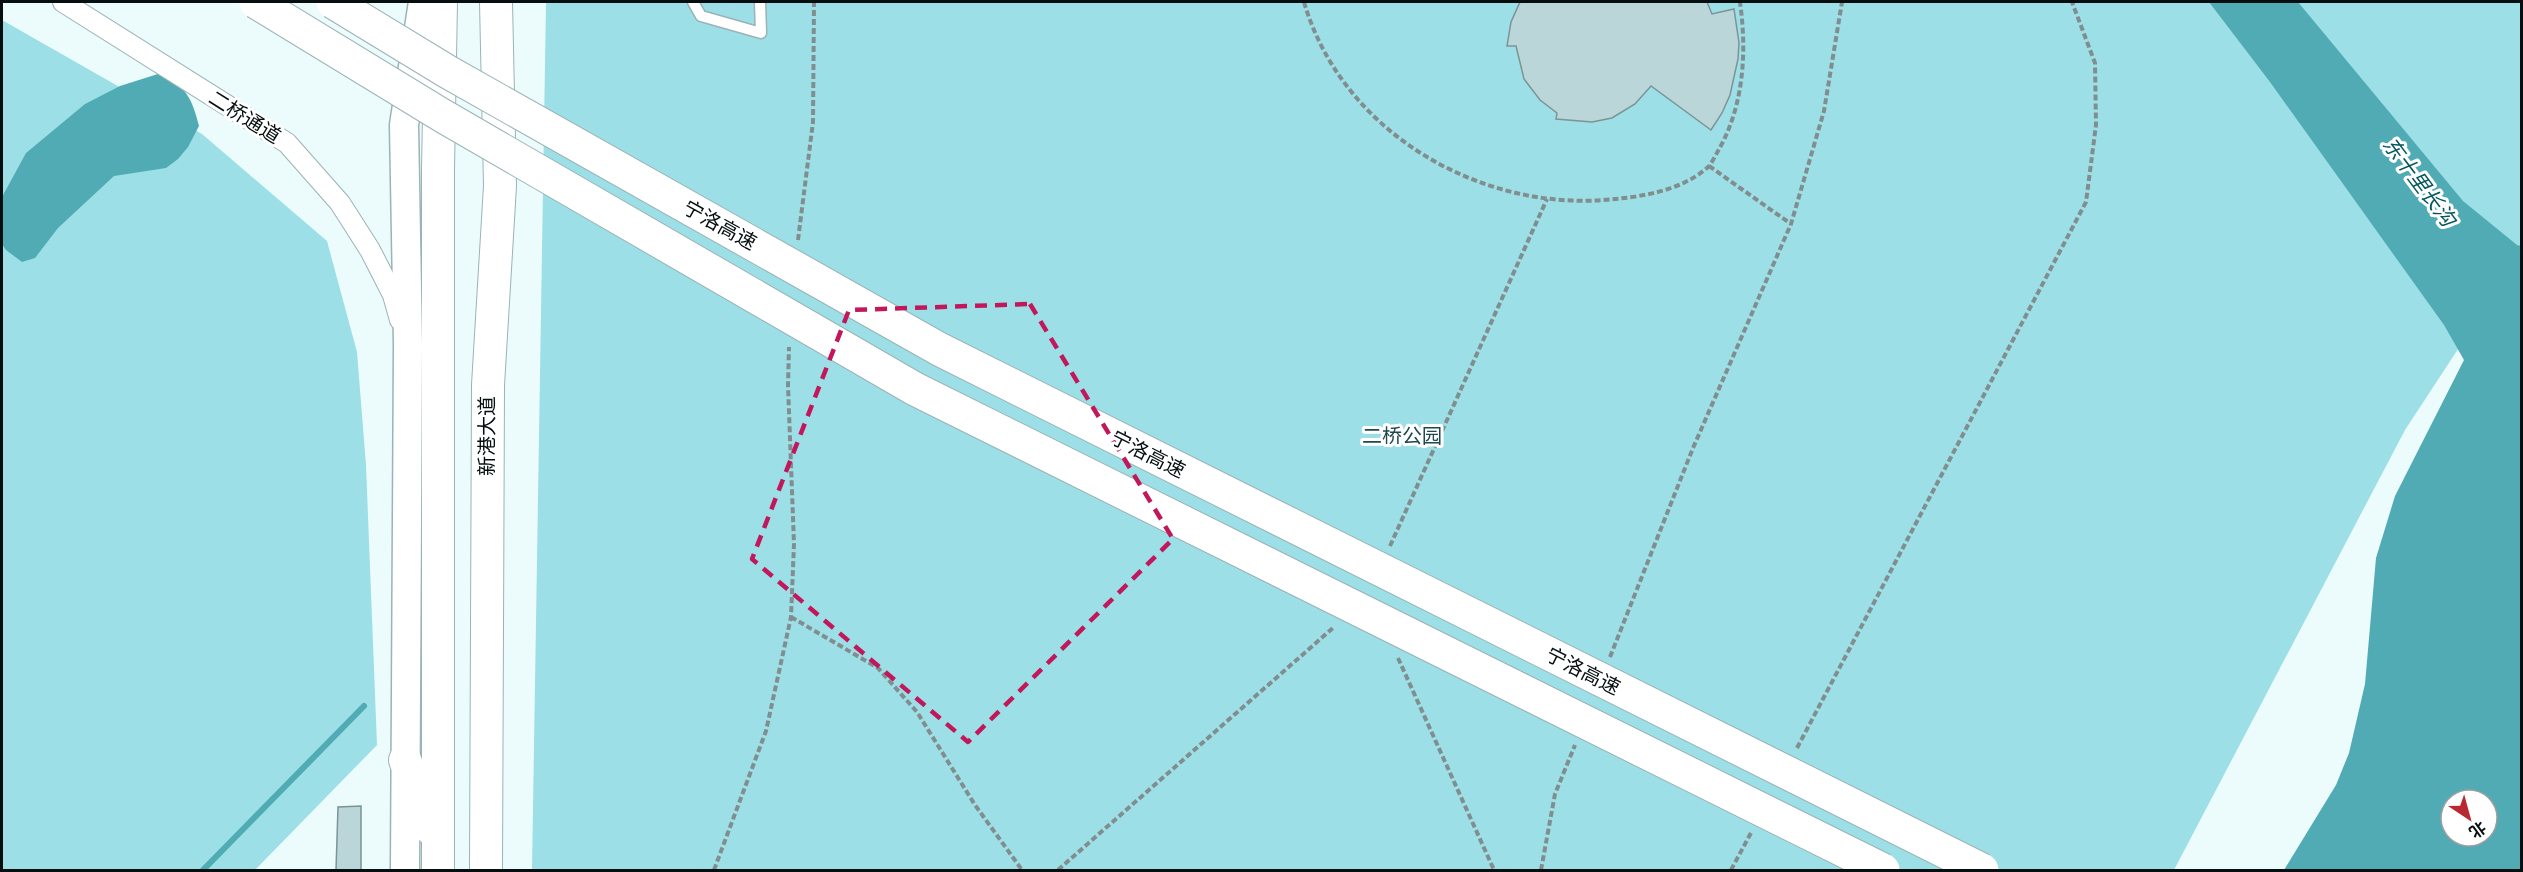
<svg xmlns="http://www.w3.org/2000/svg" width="2523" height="872" font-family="'Fira Sans Condensed','Noto Sans SC',sans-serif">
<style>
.green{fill:#9ddfe6}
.water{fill:#51abb4;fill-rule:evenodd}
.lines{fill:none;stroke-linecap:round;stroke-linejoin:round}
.stream{stroke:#51abb4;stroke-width:6}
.building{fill:#bbd6d8;stroke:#7b9496;stroke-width:1.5}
.lane-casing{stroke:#9ab3b6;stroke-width:13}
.street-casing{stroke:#9ab3b6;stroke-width:22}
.secondary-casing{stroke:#9ab3b6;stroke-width:31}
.primary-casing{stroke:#9ab3b6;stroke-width:34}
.path{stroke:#818e8f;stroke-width:4;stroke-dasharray:6 3;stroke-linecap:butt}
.lane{stroke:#fff;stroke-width:10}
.street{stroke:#fff;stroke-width:20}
.secondary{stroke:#fff;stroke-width:28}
.primary{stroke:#fff;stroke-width:32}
.highway-bridge-casing{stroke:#9ab3b6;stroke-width:35;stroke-linecap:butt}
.highway-bridge{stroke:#fff;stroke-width:33}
.marked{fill:none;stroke:#c2185b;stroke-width:4.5;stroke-dasharray:12 8;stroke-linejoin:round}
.labels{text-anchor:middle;stroke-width:6;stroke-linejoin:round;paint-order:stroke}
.street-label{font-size:20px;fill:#060e0f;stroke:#fff}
.park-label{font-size:20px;fill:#20494d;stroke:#fff}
.water-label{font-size:21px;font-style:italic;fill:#04575e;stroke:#fff}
</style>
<rect width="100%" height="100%" fill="#ecfcfd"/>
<!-- green -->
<path class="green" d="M546,2h1975v251l-116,177 -231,440h-1642z
M2,20l200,114 125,107 30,111 9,113 11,280 -122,125h-253z"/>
<!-- water -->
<path class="water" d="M2209,2h89l165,199 54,44 4,1v624h-237l52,-85 13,-32 16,-69 11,-126 19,-62 69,-136 -20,-35 -174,-243zM2451,800h36v36h-36z
M161,73c25,14 31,25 38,53l-11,21 -10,12 -12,9 -52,8 -56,52 -23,30 -13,4 -16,-12 -4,-6v-47l24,-44 59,-49 35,-18z"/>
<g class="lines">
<!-- stream -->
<path class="stream" d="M203,870l161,-164"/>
</g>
<!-- building -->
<path class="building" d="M1520,2h187l5,12 22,-5 5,34 -1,16 -8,36 -8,18 -11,17 -60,-44 -16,18 -23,14 -20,4 -36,-3 1,-6 -17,-13 -16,-21 -8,-33h-9l4,-24z
M361,806v64h-25l2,-63z"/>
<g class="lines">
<!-- lane casing -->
<g class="lane-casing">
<path id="lane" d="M693,2l8,14 60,17 -1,-31"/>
</g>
<!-- street casing -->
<g class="street-casing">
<path id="street" d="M63,2l224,141 53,60 30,47 23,45 7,25"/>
</g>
<!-- secondary casing -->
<g class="secondary-casing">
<path id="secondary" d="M405,870l3,-525 -4,-220 19,-123"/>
</g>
<!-- primary casing -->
<g class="primary-casing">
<path id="primary" d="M405,760l26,69
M438,870v-700l3,-168
M486,870l2,-485 12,-199 -4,-184"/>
</g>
<!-- path -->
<path class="path" d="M1304,2c38,131 179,212 311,197 32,-3 69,-10 93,-32 4,-4 7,-11 10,-16 26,-45 29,-99 22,-149
M1709,166l82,58
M798,240l15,-118 1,-120
M1390,546l157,-347
M791,617l87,51 39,44 58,93 47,65
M1610,657l83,-209 98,-224 33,-113 18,-109
M1398,658l96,212
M1797,748l289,-546 10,-77 -1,-62 -23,-61
M714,870l52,-139 25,-114 3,-73 -6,-159 1,-38
M1058,870l276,-243
M1541,870l14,-76 20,-49
M1731,870l21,-39"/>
<!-- lane -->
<use href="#lane" class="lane"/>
<!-- street -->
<use href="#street" class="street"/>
<!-- secondary -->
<use href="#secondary" class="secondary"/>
<!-- primary -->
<use href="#primary" class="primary"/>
<!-- highway-bridge casing -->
<g class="highway-bridge-casing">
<path id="highway-bridge" d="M256,2l187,114 472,273 968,481
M333,2l115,70 491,277 1043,521"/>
</g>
<!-- highway-bridge -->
<use href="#highway-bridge" class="highway-bridge"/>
</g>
<!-- marked area -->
<path class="marked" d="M1030,304l143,235 -205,203 -216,-183 97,-249z"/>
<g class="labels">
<!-- street labels -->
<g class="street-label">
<text transform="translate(245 117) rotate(32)" y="7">二桥通道</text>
<text transform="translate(720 225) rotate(29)" y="7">宁洛高速</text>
<text transform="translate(487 436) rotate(-90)" y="7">新港大道</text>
<text transform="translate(1148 454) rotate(27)" y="7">宁洛高速</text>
<text transform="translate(1583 671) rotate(27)" y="7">宁洛高速</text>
</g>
<!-- park labels -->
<g class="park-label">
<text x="1402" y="443">二桥公园</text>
</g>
<!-- water labels -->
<g class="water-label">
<text transform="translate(2419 182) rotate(53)" y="7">东十里长沟</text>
</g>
</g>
<!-- border -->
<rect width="2523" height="872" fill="none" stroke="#060e0f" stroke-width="6"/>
<!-- north arrow -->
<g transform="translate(2469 818) rotate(144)"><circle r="28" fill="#ffffff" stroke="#9b9f9f" stroke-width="1.5"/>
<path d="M0-4.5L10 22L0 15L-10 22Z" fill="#b92930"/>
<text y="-9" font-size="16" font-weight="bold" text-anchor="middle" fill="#060e0f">北</text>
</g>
</svg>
